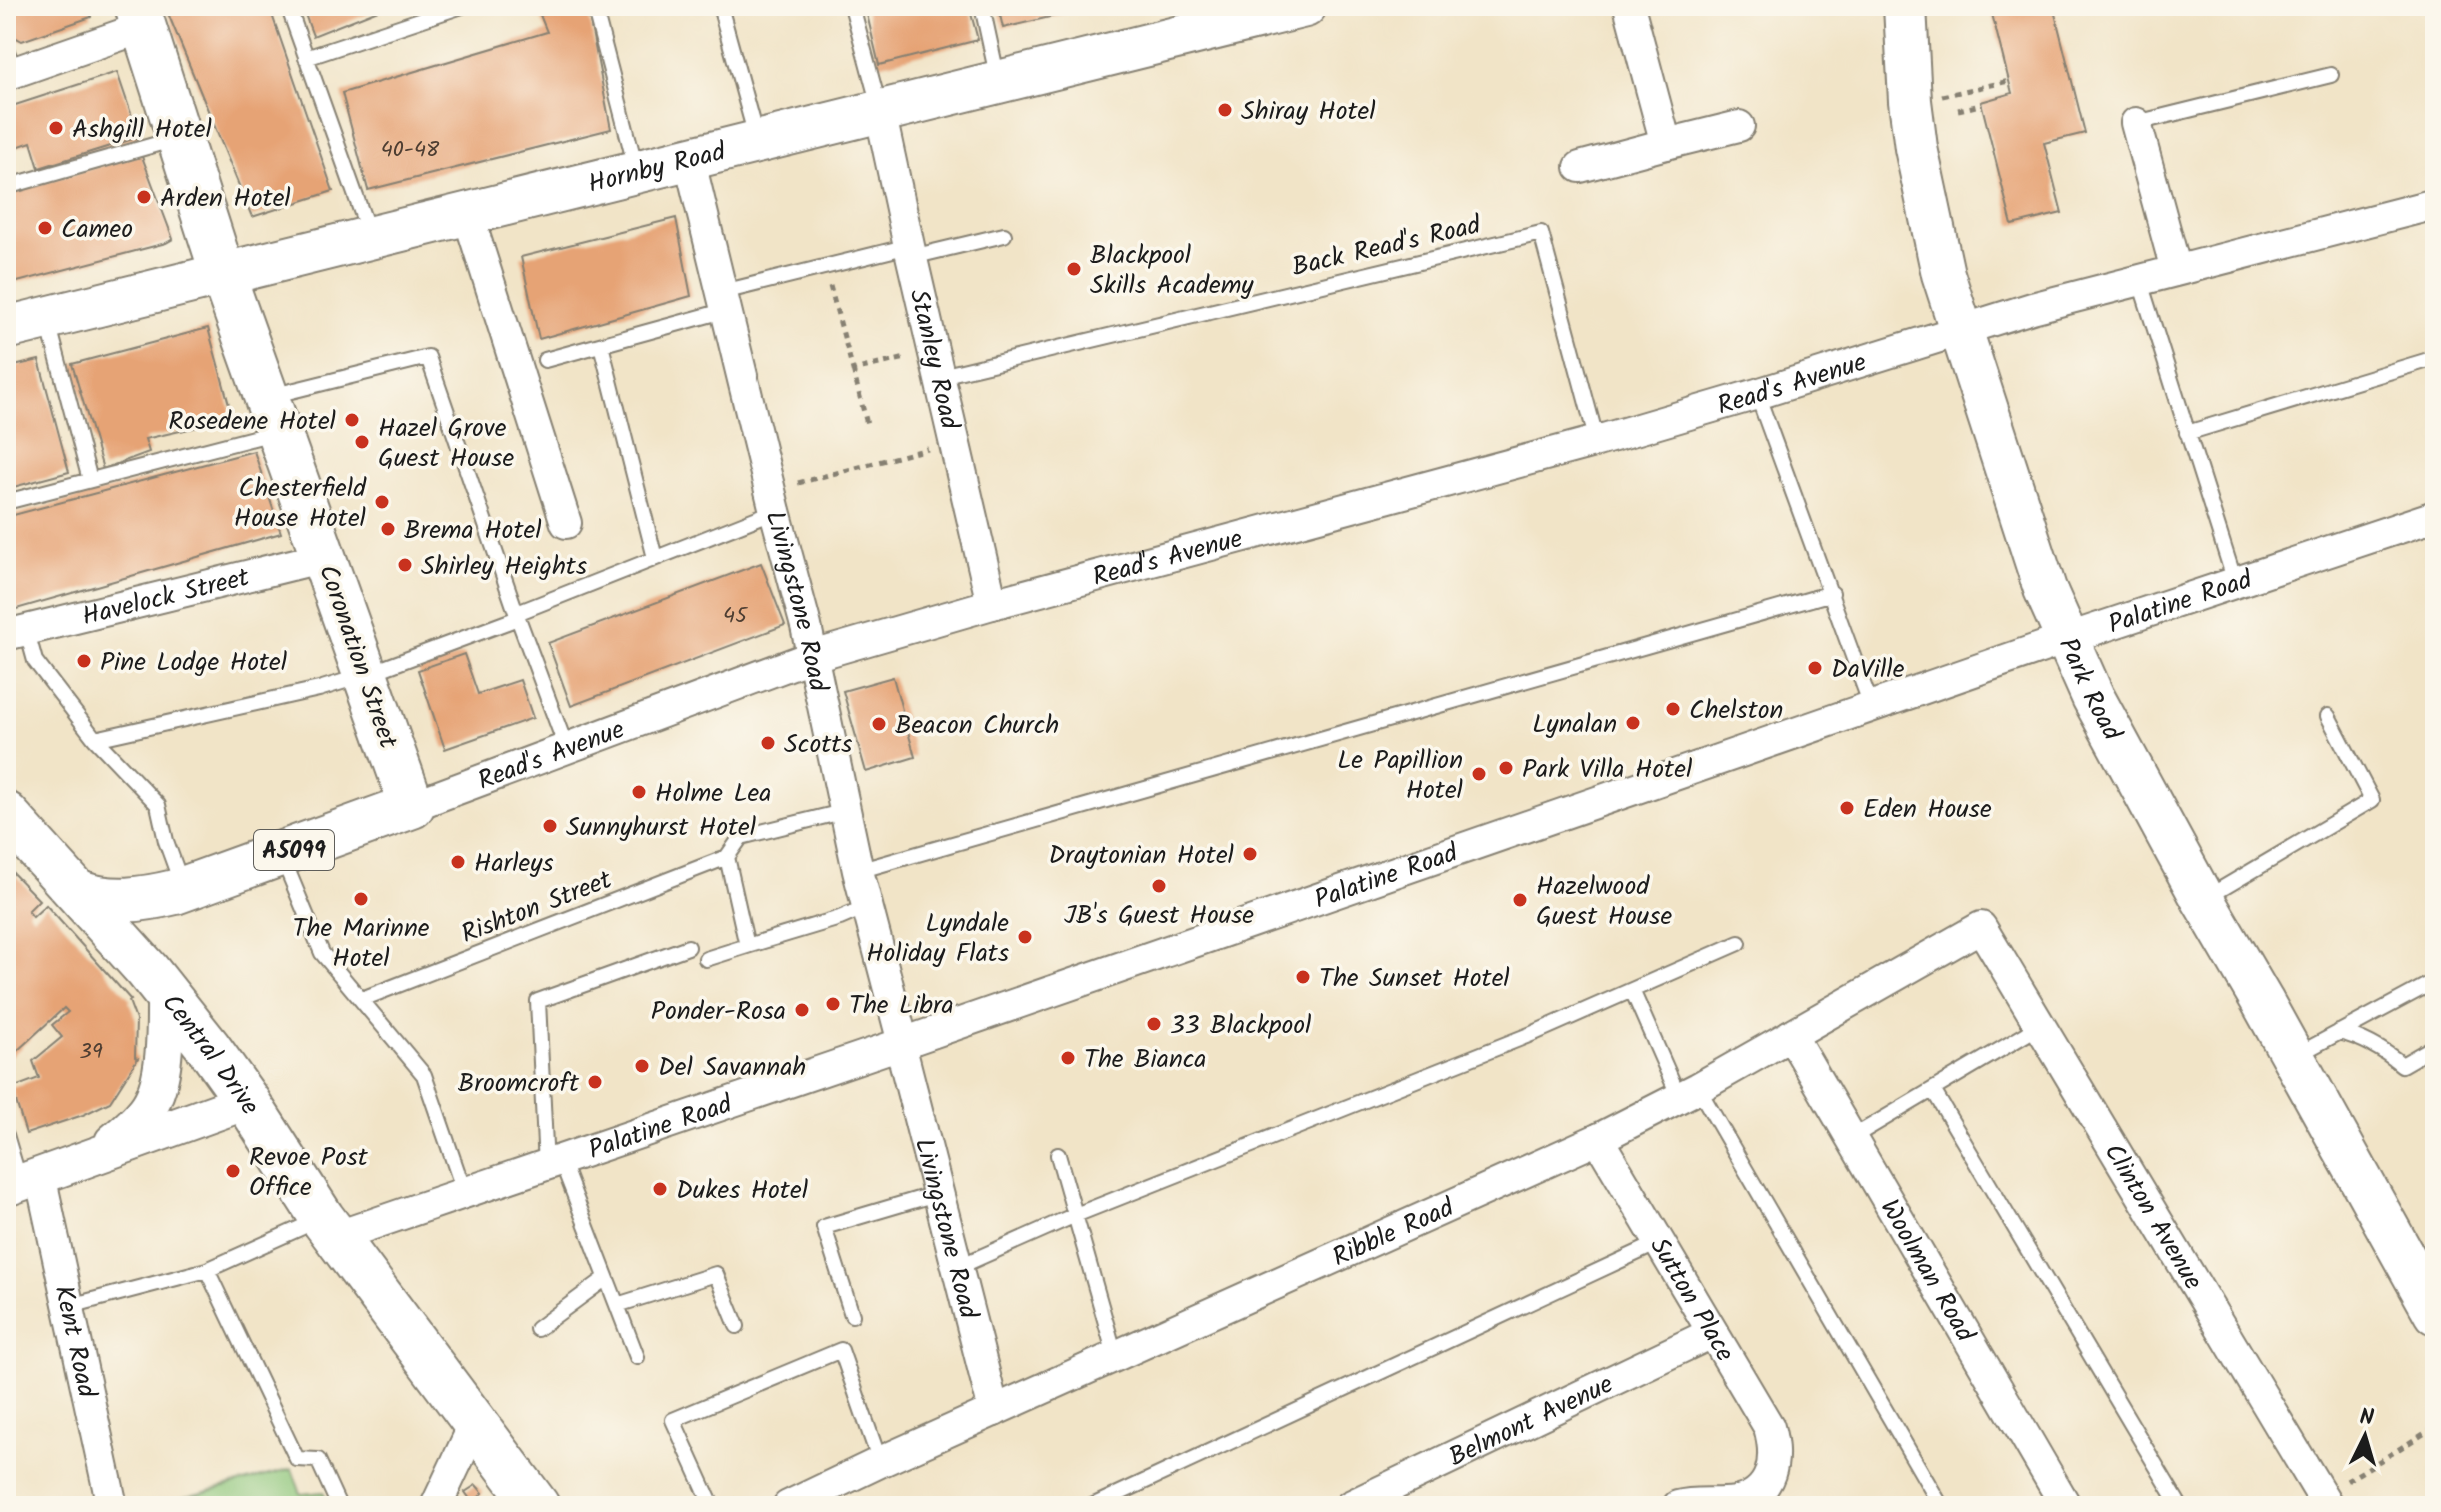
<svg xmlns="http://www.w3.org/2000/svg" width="2441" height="1512" font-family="Kalam,sans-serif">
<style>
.green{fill:#8ec67a;stroke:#55714b;stroke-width:2}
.building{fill:#e6a374}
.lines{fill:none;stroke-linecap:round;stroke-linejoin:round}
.service-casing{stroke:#868072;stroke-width:18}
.minor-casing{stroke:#868072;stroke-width:34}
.tertiary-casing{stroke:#868072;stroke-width:40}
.secondary-casing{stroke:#868072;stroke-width:46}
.primary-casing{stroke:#868072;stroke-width:48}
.path{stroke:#868072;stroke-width:5;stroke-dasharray:6 6;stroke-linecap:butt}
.service{stroke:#fff;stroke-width:14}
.minor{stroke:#fff;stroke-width:30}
.tertiary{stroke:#fff;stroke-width:36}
.secondary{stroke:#fff;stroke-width:42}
.primary{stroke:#fff;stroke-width:44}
.poi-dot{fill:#c8321e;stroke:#fbf7ec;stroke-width:3}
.labels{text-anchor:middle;stroke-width:7;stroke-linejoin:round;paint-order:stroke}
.number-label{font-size:22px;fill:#4e3e32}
.shield{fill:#fbf7ec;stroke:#5f5e5a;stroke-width:2}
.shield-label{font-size:24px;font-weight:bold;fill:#1c1c1c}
.poi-label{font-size:26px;fill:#1c1c1c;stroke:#fbf7ec;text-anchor:start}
.street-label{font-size:26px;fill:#1c1c1c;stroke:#fbf7ec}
</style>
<rect width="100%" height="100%" fill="#fbf7ec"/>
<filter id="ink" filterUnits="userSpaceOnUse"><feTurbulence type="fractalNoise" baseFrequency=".0125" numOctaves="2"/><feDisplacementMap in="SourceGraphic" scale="16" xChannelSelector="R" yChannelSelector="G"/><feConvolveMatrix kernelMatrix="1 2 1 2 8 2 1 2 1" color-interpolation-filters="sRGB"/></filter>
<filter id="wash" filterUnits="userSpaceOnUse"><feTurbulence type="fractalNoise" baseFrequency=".006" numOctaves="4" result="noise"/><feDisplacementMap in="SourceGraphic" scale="32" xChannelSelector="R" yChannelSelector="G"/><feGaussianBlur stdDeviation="1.8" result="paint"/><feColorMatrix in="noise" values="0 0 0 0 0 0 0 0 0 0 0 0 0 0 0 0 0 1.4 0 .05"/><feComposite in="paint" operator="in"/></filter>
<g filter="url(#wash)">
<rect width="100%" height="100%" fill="#f1e4c7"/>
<!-- green -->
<path class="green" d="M292,1469l9,25 22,-2 7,14h-178z"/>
<g id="blocks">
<!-- building -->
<path class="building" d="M6,6h85v11l-69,24 -7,-4z
M165,6h104l64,185 -81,26z
M302,6h86l-75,30z
M574,6h13l24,123 -243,61 -26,-97 205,-61 -7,-17z
M865,6h104l9,34 -99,25z
M998,6h95v1l-90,21z
M1990,6h63l32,127 -41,10 18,70 -50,12 -31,-123 31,-9z
M117,72l22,65 -100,31 -8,-26 -23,8 10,31 -12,3v-76z
M141,154l32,85 -7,4 -160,42v-92z
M676,218l15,78 -152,43 -18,-82z
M208,328l25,91 -88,20 4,13 -46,17 -31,-105z
M39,360l30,112 -63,17v-121z
M254,451l27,82 -275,79v-95z
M761,563l24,62 -214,81 -23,-63z
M464,654l14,40 42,-14 13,38 -88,31 -27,-79z
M893,677l22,80 -49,15 -23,-81z
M6,866l33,34 -11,11 5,6 13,-12 85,95 -2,1 7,19 -1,37 3,1 -28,44 -27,13 -57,19 -14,-46 27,-10 -6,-17 29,-24 -10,-12 16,-13 -4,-4 -58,53z
M476,1485l7,8 -10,10 -8,-11z"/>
</g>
</g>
<g filter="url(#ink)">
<use href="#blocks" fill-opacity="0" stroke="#868072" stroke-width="2"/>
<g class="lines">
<!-- service casing -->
<g class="service-casing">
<path id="service" d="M288,6l82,230
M594,6l42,162
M720,6l36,131
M852,6l28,104
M982,6l16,74
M6,49l9,23
M306,58l156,-52
M2136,123l195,-48
M6,187l169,-48
M912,257l92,-22
M2139,279l97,306
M723,292l186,-46
M48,322l42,158
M601,345l54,213
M545,360l182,-50
M941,376l600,-143 56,208
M1757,394l115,314
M271,396l157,-39 90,261 48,129
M2187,433l248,-75
M6,502l267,-69
M517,613l258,-102
M27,632l8,29 60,78 63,66 8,36 16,44
M95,739l224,-50 46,-14 153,-57
M846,811l-105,26 -14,20 20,89 93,-28 28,-12
M283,859l39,94 102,122 41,119
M858,871l974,-278
M2206,898l166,-98 -44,-84
M706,959l41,-13
M1632,990l47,107
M362,999l365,-142
M2339,1032c25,6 44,17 63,33l33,-19
M2297,1055l138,-74
M1698,1088l243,418
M1933,1090l247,416
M6,1135l14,47
M1851,1138l189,-112
M1058,1155l57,200
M561,1160l76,197
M546,1166l-8,-165 150,-54
M958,1267l115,-51 461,-183 205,-90
M207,1270l90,189 21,1 21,46
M617,1305l99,-31 21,52
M70,1306l137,-36 111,-50
M852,1315l-28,-88 115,-34
M537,1329l69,-51
M712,1506l-39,-86 168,-70 39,112
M1092,1506l566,-263"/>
</g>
<!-- minor casing -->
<g class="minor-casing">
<g id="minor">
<path d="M1629,6l37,138 73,-18"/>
<path d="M6,75l138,-48"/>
<path id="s1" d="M880,111l29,135 83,358"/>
<path d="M2136,123l40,147"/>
<path id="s2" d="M689,158l86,353 31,115 52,245 45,172"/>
<path d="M1580,167l86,-23"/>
<path d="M467,212l99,311"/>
<path id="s3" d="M6,635l318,-78"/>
<path id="s4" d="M412,806l401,-150 179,-52 605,-163 160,-47 275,-86 403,-104"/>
<path id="s5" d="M1791,1035l275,471"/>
<path id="s6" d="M900,1044l94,367"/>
<path id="s7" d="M1598,1139l171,288c9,32 5,67 -34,75 -19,3 -39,-1 -57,4"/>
<path id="s8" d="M40,1175l72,331"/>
<path id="s9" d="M338,1236l562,-192 1166,-405 369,-123"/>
<path d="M436,1506l40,-85"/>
<path id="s10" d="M788,1506l92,-44 718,-323 100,-51 283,-161 347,579"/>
<path id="s11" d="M1350,1506l362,-173"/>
</g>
</g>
<!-- tertiary casing -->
<g class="tertiary-casing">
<path id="tertiary" d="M113,1142c13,-11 27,-22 36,-36 18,-27 16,-82 16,-114
M6,1188l241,-87"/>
</g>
<!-- secondary casing -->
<g class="secondary-casing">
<g id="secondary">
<path id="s12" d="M1905,6l5,95 6,47 27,126 102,315 48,108 110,203 59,101 173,312"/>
<path id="s13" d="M6,328l1299,-322"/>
</g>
</g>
<!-- primary casing -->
<g class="primary-casing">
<g id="primary">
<path id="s14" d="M6,814l141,156 62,78 38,53 75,117 215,288"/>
<path d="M79,893c33,11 63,7 96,-1l237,-86 -189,-531 -86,-269"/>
</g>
</g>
<!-- path -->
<path class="path" d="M1942,96l67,-15
M1958,110l23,-5
M830,286l23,84 53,-12
M853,370l14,54
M798,483l130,-34
M2347,1481l88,-54"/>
<!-- service -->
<use href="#service" class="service"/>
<!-- minor -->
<use href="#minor" class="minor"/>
<!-- tertiary -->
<use href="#tertiary" class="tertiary"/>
<!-- secondary -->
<use href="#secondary" class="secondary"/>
<!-- primary -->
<use href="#primary" class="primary"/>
</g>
</g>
<!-- markers -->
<g class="poi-dot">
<circle cx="1225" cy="110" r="8"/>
<circle cx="56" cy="128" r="8"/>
<circle cx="144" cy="197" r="8"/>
<circle cx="45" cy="228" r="8"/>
<circle cx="1074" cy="269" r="8"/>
<circle cx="352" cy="420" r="8"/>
<circle cx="362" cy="442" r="8"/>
<circle cx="382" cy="502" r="8"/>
<circle cx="388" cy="529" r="8"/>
<circle cx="405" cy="565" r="8"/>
<circle cx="84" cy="661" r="8"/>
<circle cx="1815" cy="668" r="8"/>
<circle cx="1673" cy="709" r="8"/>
<circle cx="1633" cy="723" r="8"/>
<circle cx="879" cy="724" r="8"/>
<circle cx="768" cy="743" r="8"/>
<circle cx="1506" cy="768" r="8"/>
<circle cx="1479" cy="774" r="8"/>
<circle cx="639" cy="792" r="8"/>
<circle cx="1847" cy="808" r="8"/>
<circle cx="550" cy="826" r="8"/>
<circle cx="1250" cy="854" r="8"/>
<circle cx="458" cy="862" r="8"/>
<circle cx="1159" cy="886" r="8"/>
<circle cx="361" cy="899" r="8"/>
<circle cx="1520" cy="900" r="8"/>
<circle cx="1025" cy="937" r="8"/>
<circle cx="1303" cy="977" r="8"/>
<circle cx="833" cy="1004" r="8"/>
<circle cx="802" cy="1010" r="8"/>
<circle cx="1154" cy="1024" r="8"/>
<circle cx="1068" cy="1058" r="8"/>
<circle cx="642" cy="1066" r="8"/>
<circle cx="595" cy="1082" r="8"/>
<circle cx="233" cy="1171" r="8"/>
<circle cx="660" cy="1189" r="8"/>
</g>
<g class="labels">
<!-- number labels -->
<g class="number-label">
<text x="410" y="156">40-48</text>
<text x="735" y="622">45</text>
<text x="91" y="1058">39</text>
</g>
<!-- shield labels -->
<rect class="shield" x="254" y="830" width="80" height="40" rx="6"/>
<g class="shield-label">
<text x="294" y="858">A5099</text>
</g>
<!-- poi labels -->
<g class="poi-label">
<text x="1241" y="119">Shiray Hotel</text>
<text x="72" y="137">Ashgill Hotel</text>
<text x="160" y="206">Arden Hotel</text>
<text x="61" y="237">Cameo</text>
<text x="1090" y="263">Blackpool<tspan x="1090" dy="30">Skills Academy</tspan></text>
<text x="336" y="429" text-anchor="end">Rosedene Hotel</text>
<text x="378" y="436">Hazel Grove<tspan x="378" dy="30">Guest House</tspan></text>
<text x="366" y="496" text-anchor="end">Chesterfield<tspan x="366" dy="30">House Hotel</tspan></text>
<text x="404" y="538">Brema Hotel</text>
<text x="421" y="574">Shirley Heights</text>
<text x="100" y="670">Pine Lodge Hotel</text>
<text x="1831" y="677">DaVille</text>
<text x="1689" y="718">Chelston</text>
<text x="1617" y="732" text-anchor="end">Lynalan</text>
<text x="895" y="733">Beacon Church</text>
<text x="784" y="752">Scotts</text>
<text x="1463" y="768" text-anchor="end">Le Papillion<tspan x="1463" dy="30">Hotel</tspan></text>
<text x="1522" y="777">Park Villa Hotel</text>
<text x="655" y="801">Holme Lea</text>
<text x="1863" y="817">Eden House</text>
<text x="566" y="835">Sunnyhurst Hotel</text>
<text x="1234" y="863" text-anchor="end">Draytonian Hotel</text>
<text x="474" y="871">Harleys</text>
<text x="1536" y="894">Hazelwood<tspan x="1536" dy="30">Guest House</tspan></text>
<text x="1159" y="923" text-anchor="middle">JB's Guest House</text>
<text x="1009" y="931" text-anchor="end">Lyndale<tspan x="1009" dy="30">Holiday Flats</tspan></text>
<text x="361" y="936" text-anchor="middle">The Marinne<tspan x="361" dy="30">Hotel</tspan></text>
<text x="1319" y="986">The Sunset Hotel</text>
<text x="849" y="1013">The Libra</text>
<text x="786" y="1019" text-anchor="end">Ponder-Rosa</text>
<text x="1170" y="1033">33 Blackpool</text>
<text x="1084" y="1067">The Bianca</text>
<text x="658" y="1075">Del Savannah</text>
<text x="579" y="1091" text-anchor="end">Broomcroft</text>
<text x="249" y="1165">Revoe Post<tspan x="249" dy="30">Office</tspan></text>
<text x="676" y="1198">Dukes Hotel</text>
</g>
<!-- street labels -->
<g class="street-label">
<text dy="9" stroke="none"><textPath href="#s13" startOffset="670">Hornby Road</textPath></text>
<text transform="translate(1386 245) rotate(-13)" y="9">Back Read's Road</text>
<text dy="9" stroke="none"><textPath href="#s1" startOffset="254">Stanley Road</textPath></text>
<text dy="9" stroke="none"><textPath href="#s4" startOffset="1444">Read's Avenue</textPath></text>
<text dy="9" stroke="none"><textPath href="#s4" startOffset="796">Read's Avenue</textPath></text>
<text dy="9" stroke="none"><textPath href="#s3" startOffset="164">Havelock Street</textPath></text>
<text dy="9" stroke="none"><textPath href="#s2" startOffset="456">Livingstone Road</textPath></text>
<text dy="9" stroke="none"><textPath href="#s9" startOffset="1948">Palatine Road</textPath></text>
<text transform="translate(359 656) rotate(71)" y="9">Coronation Street</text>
<text dy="9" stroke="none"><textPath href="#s12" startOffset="712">Park Road</textPath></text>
<text dy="9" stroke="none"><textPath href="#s4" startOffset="148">Read's Avenue</textPath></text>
<text dy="9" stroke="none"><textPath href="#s9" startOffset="1108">Palatine Road</textPath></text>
<text transform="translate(536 906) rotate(-21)" y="9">Rishton Street</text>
<text dy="9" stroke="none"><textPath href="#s14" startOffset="316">Central Drive</textPath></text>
<text dy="9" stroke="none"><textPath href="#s9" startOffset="340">Palatine Road</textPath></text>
<text dy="9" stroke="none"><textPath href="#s10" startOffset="1664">Clinton Avenue</textPath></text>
<text dy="9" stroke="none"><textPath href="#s6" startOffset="190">Livingstone Road</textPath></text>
<text dy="9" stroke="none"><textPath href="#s10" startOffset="664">Ribble Road</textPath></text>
<text dy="9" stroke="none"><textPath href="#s5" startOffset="272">Woolman Road</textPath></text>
<text dy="9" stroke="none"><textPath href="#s7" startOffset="186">Sutton Place</textPath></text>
<text dy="9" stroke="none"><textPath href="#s8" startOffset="170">Kent Road</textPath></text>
<text dy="9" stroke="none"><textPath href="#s11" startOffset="200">Belmont Avenue</textPath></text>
</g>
</g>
<!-- margin -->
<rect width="2441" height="1512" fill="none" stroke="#fbf7ec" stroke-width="32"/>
<!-- north arrow -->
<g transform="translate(2365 1436) rotate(5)" stroke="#fbf7ec" stroke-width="6" paint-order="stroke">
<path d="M0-6L14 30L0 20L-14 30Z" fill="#1c1c1c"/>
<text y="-12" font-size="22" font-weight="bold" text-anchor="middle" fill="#1c1c1c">N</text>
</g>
</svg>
